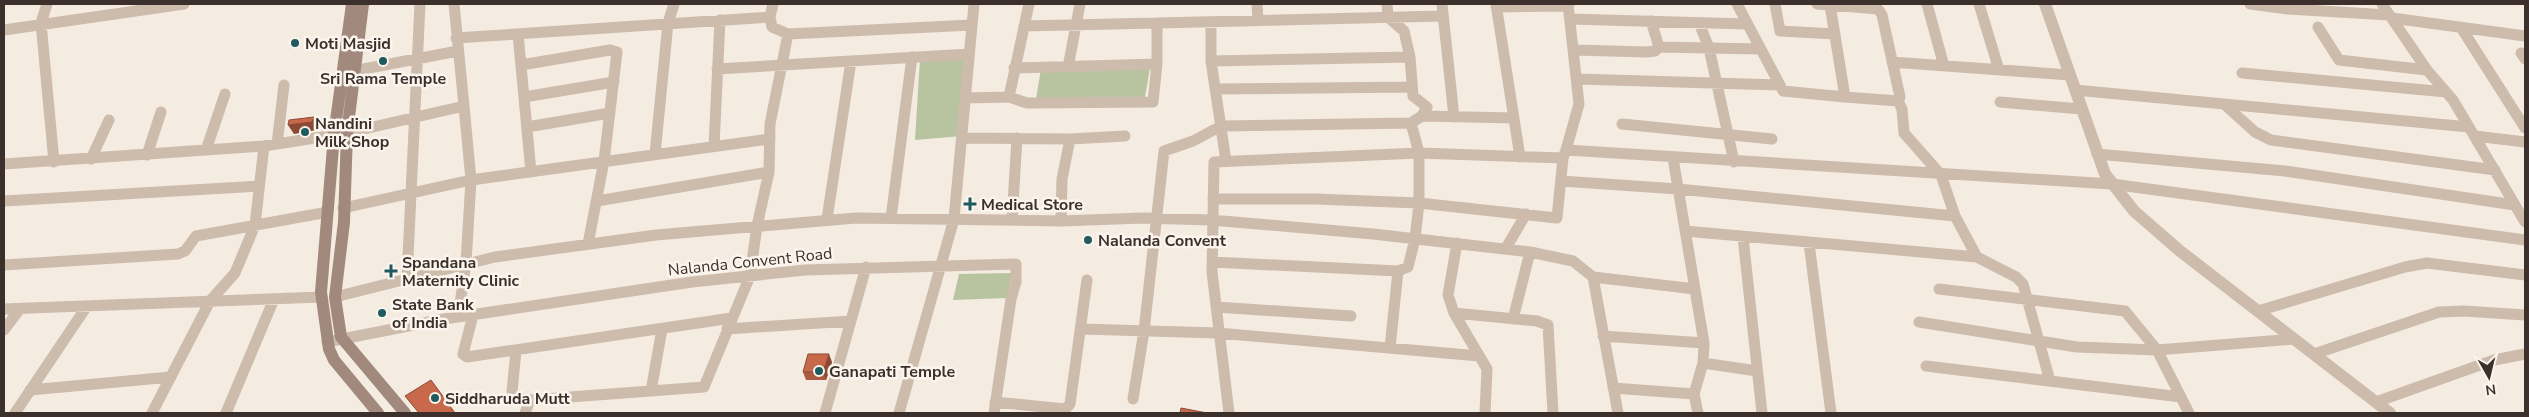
<svg xmlns="http://www.w3.org/2000/svg" width="2529" height="417" font-family="'Nunito Sans',sans-serif">
<style>
.green{fill:#b8c4a0}
.lines{fill:none;stroke-linecap:round;stroke-linejoin:round}
.minor{stroke:#cdbbac;stroke-width:11}
.tertiary{stroke:#cdbbac;stroke-width:12}
.secondary{stroke:#a18a7d;stroke-width:12}
.wall{fill:#ac5a40}
.shaded-wall{fill:#8c4a34}
.building{fill:#c8694b;stroke:#8c4a34}
.poi-dot{fill:#1f5a5e;stroke:#fbf5ee;stroke-width:2}
.labels{text-anchor:middle;stroke-width:5;stroke-linejoin:round;paint-order:stroke}
.poi-label{font-size:16px;font-weight:bold;fill:#3b302b;stroke:#fbf5ee;text-anchor:start}
.street-label{font-size:16px;fill:#3b302b;stroke:#fbf5ee}
</style>
<rect width="100%" height="100%" fill="#f4ebe1"/>
<!-- green -->
<path class="green" d="M964,55l-2,81 -47,4 5,-81z
M1150,68l-5,29 -109,2 5,-30z
M1012,273l-5,25 -54,2 6,-26z"/>
<g class="lines">
<!-- minor -->
<path class="minor" d="M47,4l-6,19 13,139
M773,4l-3,13 2,10 16,7 184,-9
M1257,4l1,17
M1442,4l12,113
M1496,4l24,153
M1737,4l46,87 62,6
M1775,4l5,27 55,3
M1817,4l13,1
M1927,4l17,62
M1979,4l20,66
M2250,4l38,5 101,6
M2382,4l45,66 26,30 72,122
M1830,5l48,4 4,6 18,82 -2,4 -53,-4z
M1496,7l73,-1
M2392,18l133,18
M1570,19l176,5
M1651,21l8,26
M1211,23v38l199,-4
M1699,23l10,25 25,114
M1024,26l133,-3
M2318,27l21,33 88,10
M2462,29l63,99
M4,30l180,-26
M518,34l13,138
M456,38l314,-21
M1574,50l73,2 8,-1 4,-4 101,2
M2521,53l4,6
M1211,61l15,100
M1892,62l178,13
M521,65l89,-15 7,2 -13,109 -16,83
M1068,67l12,-63
M1014,68l143,-4
M717,69l252,-15
M353,71l105,-20
M2242,73l204,19
M1577,79l202,6
M1215,89l197,-2
M2075,90l394,37
M524,97l90,-15
M1009,97l20,-93
M965,98l44,-1 18,6 126,-1 4,-38v-41l286,-7
M1898,101l4,8 2,24 37,42 14,41 22,41 39,20 7,7 27,97
M2000,102l81,7
M2224,104l31,28 16,8 224,30
M1422,116l92,2
M1622,124l150,15
M527,127l83,-14
M2475,136l50,6
M962,138l108,1 55,-3
M277,144l7,-59
M714,146l6,-126
M206,150l19,-56
M1566,150l13,-46 -11,-100
M655,154l13,-131 6,-19
M2097,154l188,17 230,34
M147,155l14,-43
M1673,158l31,185 -1,20 -9,31 4,19
M91,159l18,-39
M4,164l260,-18 83,-13 117,-27 -10,-102
M1561,181l117,8 277,27
M1213,199h102l104,4v-50l-8,-30
M4,201l255,-15
M597,201l172,-29
M343,208l128,-28 299,-41
M891,218l21,-161
M827,219l24,-158
M1012,220l5,-82
M1061,221l1,-42 8,-40
M1685,231l292,26
M1743,237l19,176
M1809,243l22,170
M1506,248l20,-34
M1530,252l43,9 20,16 25,136
M1212,262l186,9 10,-4 7,-28 4,-36 138,15 6,-60 3,-8 546,34 413,56
M4,265l174,-11 7,-3 11,-15 132,-24
M1593,277l102,12
M407,278l13,-274
M1939,289l186,22 32,39 32,63
M335,297l160,-40 161,-22 200,-17 205,3 82,-3 68,2 162,14 157,18 -17,67
M1216,307l135,9
M4,309l318,-12
M2258,311l147,-44 22,-4 98,12
M1454,313l-6,-18 9,-52
M473,315l-10,39 4,3 265,-39
M458,317l8,-54 5,-83 -7,-74
M1919,322l158,25 80,3 137,-11
M727,329l124,-8
M1081,329l137,4 261,23
M4,330l16,-21
M1603,336l101,7
M327,342l117,-23 248,-37 113,-12 211,-6v18l-5,17 -17,114
M1390,348l8,-77
M516,351l-4,40 4,7 14,2 174,-13 46,-111 7,-50 12,-54 1,-48 18,-90
M2314,354l125,-42 25,-1 61,4
M1703,363l54,8
M1926,366l255,31
M1613,388l81,6
M30,390l141,-13
M651,391l11,-62
M1133,399l11,-68 20,-180 29,-10 28,-15 190,-3 11,-7 5,-9 -14,-11 -3,-39 -6,-26 -16,-14 -1,-13
M995,402l70,7 5,-5 17,-124
M2376,402l118,-42 31,-6
M15,413l72,-107
M152,413l58,-112 25,-28 20,-48 9,-79
M226,413l48,-114
M525,413l5,-13
M825,413l41,-146
M899,413l55,-194 20,-215
M1229,413l-17,-141 2,-110 205,-9 144,5
M1485,413l2,-44 -33,-56 83,8 11,4 5,88"/>
<!-- tertiary -->
<path class="tertiary" d="M2045,4l60,170 29,37 46,40 210,162"/>
<!-- secondary -->
<path class="secondary" d="M352,4l-18,131 -13,157 8,57 5,11 44,53
M363,4l-16,129 -3,89 -9,75 6,40 64,76"/>
</g>
<!-- wall -->
<path class="wall" d="M832,362l-6,18h-20l-3,-8z"/>
<!-- shaded-wall -->
<path class="shaded-wall" d="M314,117l6,9 -3,4 -23,4 -6,-9z
M829,354l3,8 -6,18 -3,-8z"/>
<!-- building -->
<path class="building" d="M314,117l-2,5 -24,3 1,-5z
M808,354h21l-6,18h-20z
M431,380l24,33h-36l-14,-17z
M1181,408l26,5h-27z"/>
<!-- markers -->
<g class="poi-dot">
<circle cx="295" cy="43" r="5"/>
<circle cx="383" cy="61" r="5"/>
<circle cx="305" cy="132" r="5"/>
<path d="M967.5 196.5h5v5h5v5h-5v5h-5v-5h-5v-5h5z"/>
<circle cx="1088" cy="240" r="5"/>
<path d="M388.5 263.5h5v5h5v5h-5v5h-5v-5h-5v-5h5z"/>
<circle cx="382" cy="313" r="5"/>
<circle cx="819" cy="371" r="5"/>
<circle cx="435" cy="398" r="5"/>
</g>
<g class="labels">
<!-- poi labels -->
<g class="poi-label">
<text x="305" y="49">Moti Masjid</text>
<text x="383" y="84" text-anchor="middle">Sri Rama Temple</text>
<text x="315" y="129">Nandini<tspan x="315" dy="18">Milk Shop</tspan></text>
<text x="981" y="210">Medical Store</text>
<text x="1098" y="246">Nalanda Convent</text>
<text x="402" y="268">Spandana<tspan x="402" dy="18">Maternity Clinic</tspan></text>
<text x="392" y="310">State Bank<tspan x="392" dy="18">of India</tspan></text>
<text x="829" y="377">Ganapati Temple</text>
<text x="445" y="404">Siddharuda Mutt</text>
</g>
<!-- street labels -->
<g class="street-label">
<text transform="translate(750 261) rotate(-6)" y="6">Nalanda Convent Road</text>
</g>
</g>
<!-- border -->
<rect width="2529" height="417" fill="none" stroke="#3b302b" stroke-width="10"/>
<!-- north arrow -->
<g transform="translate(2489 377) rotate(172)" stroke="#fbf5ee" stroke-width="4" paint-order="stroke">
<path d="M0-4L9 19L0 12L-9 19Z" fill="#3b302b"/>
<text y="-8" font-size="14" font-weight="bold" text-anchor="middle" fill="#3b302b">N</text>
</g>
</svg>
